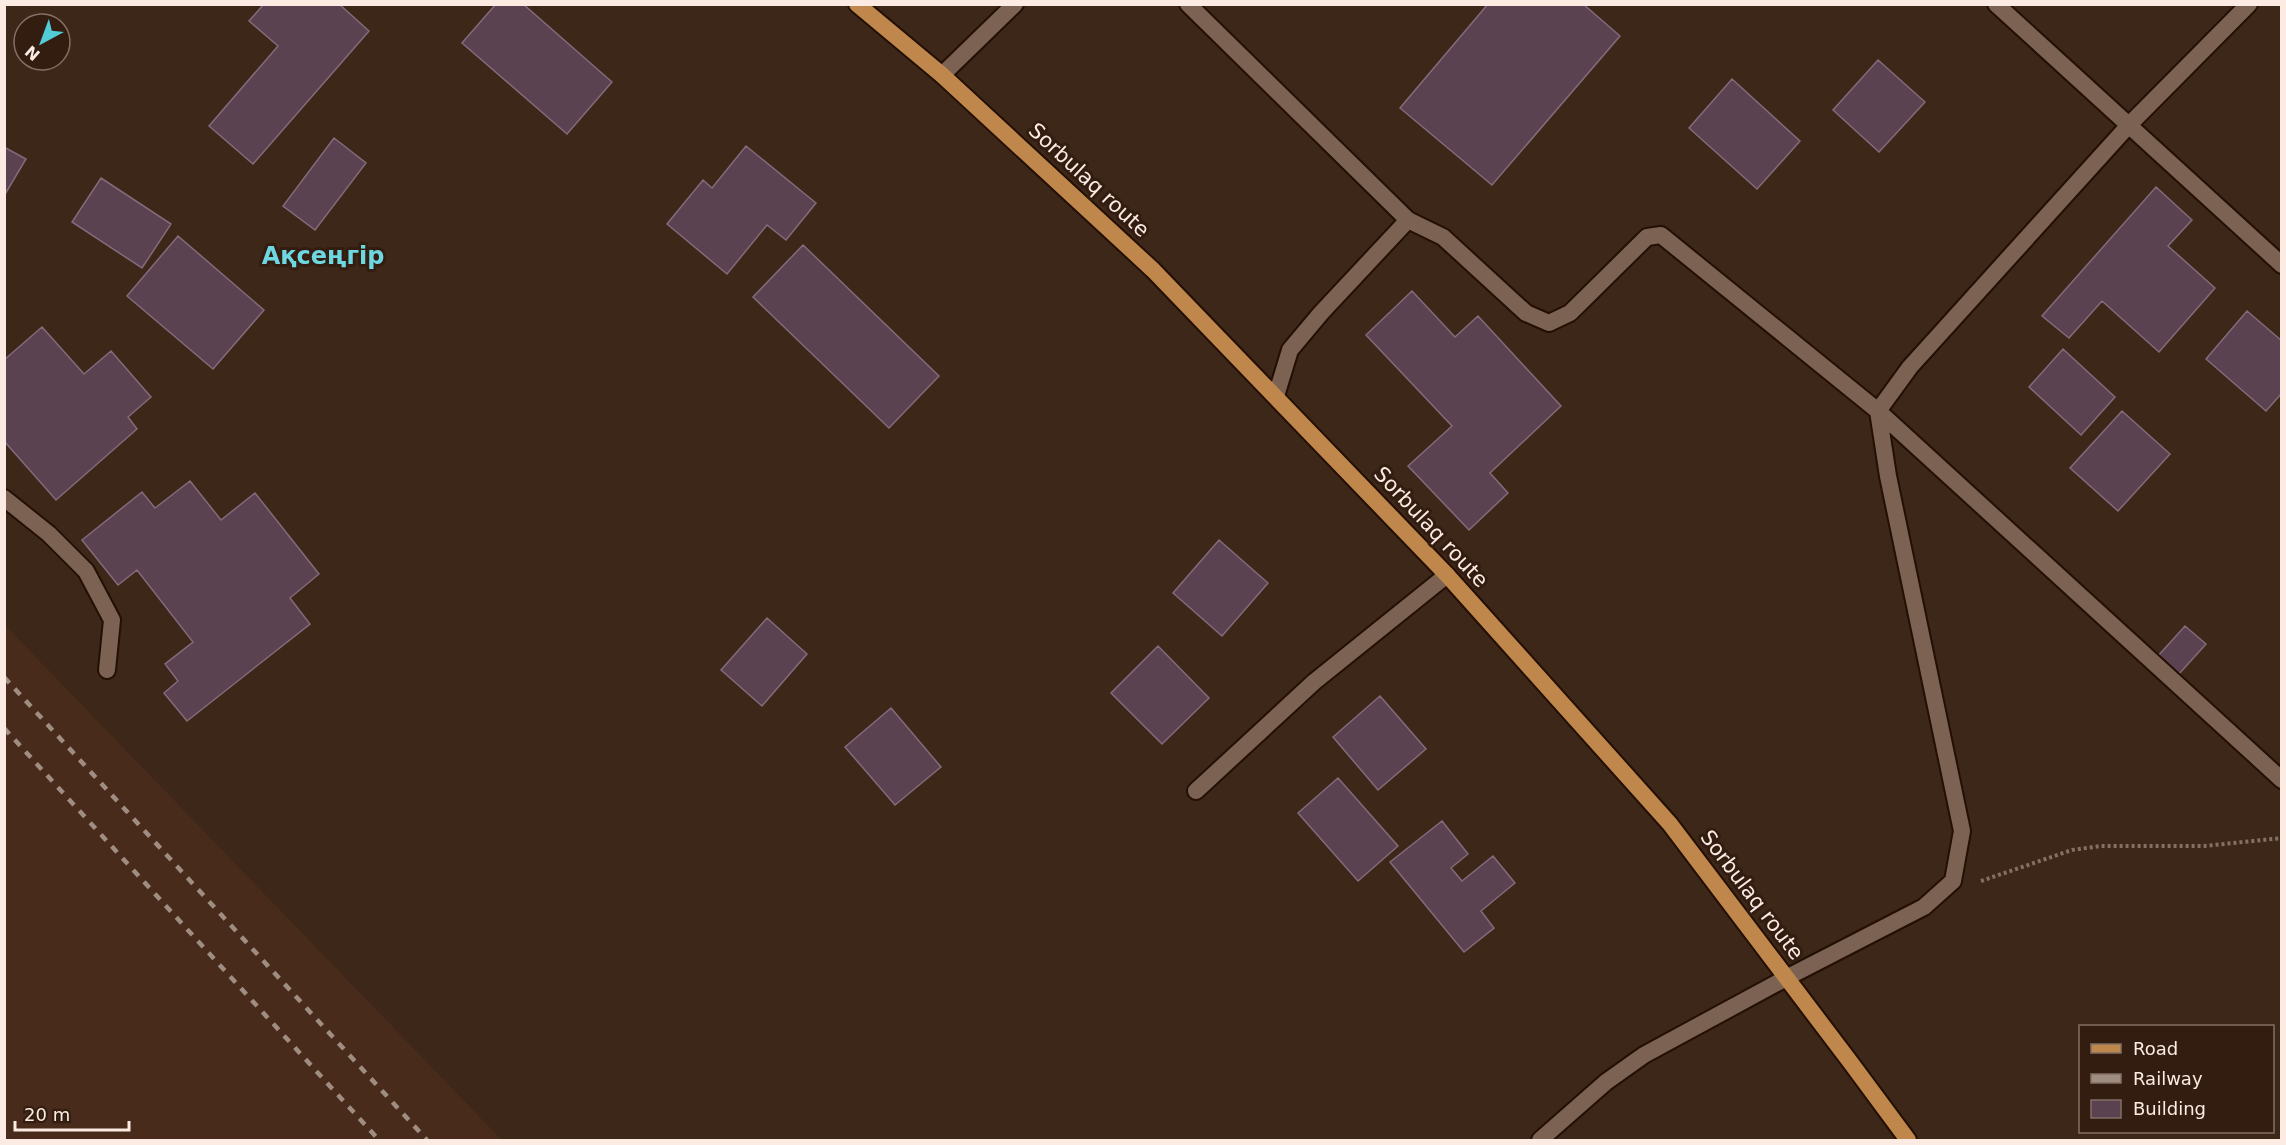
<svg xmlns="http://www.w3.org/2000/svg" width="2286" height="1145" font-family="'DejaVu Sans',sans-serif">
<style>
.built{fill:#482b1a}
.building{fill:#5b4251;stroke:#856a7b;stroke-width:1.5}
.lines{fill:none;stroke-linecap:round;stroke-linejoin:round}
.service-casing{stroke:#230f03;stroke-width:20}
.minor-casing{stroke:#230f03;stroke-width:20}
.primary-casing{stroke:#230f03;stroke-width:20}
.path{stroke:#847064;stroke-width:4;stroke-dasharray:3 3;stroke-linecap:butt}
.service{stroke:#7c6253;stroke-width:16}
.minor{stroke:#7c6253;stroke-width:16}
.primary{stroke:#bf874c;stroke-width:16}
.rail{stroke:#a08d82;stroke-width:4.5;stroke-dasharray:8 8;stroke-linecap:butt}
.labels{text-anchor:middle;stroke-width:6;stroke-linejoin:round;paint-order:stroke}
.street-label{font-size:21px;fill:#fbebe2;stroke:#331d10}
.quarter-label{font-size:24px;font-weight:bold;fill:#6dd8e2;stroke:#331d10}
</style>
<rect width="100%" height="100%" fill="#3d2719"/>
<!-- built -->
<path class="built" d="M4,625h1l497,515h-497z"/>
<!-- building -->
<path class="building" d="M264,4h75l30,27 -116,133 -44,-38 69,-80 -29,-25z
M496,4h27l89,78 -45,52 -105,-91z
M1488,4h95l37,32 -128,149 -92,-77z
M1878,60l47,42 -46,50 -46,-42z
M1732,79l68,62 -43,48 -68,-61z
M334,138l32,25 -51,67 -32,-24z
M746,146l70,57 -30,37 -19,-15 -40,49 -60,-50 36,-44 9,8z
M4,147l22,12 -22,37z
M101,178l70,46 -29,44 -70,-46z
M2156,187l36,33 -24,26 47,42 -56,64 -57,-51 -33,37 -27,-22z
M178,236l86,74 -51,59 -86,-73z
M803,245l136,131 -50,52 -136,-131z
M1412,291l43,46 23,-21 83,90 -71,67 18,20 -39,37 -61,-64 44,-40 -86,-91z
M2247,311l35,30v52l-16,18 -60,-52z
M42,327l42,47 27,-23 40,46 -23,20 9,12 -81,71 -52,-59v-81z
M2063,349l52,48 -34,38 -52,-48z
M2122,411l48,43 -52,57 -48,-43z
M190,481l31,39 34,-27 64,81 -29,24 20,26 -123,97 -23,-28 14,-12 -13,-17 28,-22 -56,-72 -19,15 -36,-45 60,-48 13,16z
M1219,540l49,43 -46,53 -49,-43z
M767,618l40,36 -45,52 -41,-36z
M2185,626l21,18 -27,30 -21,-18z
M1158,646l51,52 -47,46 -51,-51z
M1380,696l46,53 -48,41 -45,-53z
M891,708l50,59 -46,38 -50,-58z
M1338,778l60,68 -40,35 -60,-68z
M1442,821l26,33 -17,14 11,13 31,-25 22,27 -34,28 13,17 -30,24 -74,-90z"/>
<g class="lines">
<!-- service casing -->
<g class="service-casing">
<path id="service" d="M1188,4l220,216 -87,93 -31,37 -14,46
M942,75l73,-71
M1196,791l118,-109 133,-107
M1540,1140l66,-58 38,-27 142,-77"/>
</g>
<!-- minor casing -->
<g class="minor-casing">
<path id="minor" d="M1996,4l286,261
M1408,220l35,17 83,76 23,10 21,-10 77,-76 14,-2 217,176 404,369
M4,498l45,36 37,37 26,49 -5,50
M1786,978l138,-71 29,-26 9,-50 -74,-355 -10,-65 32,-44 219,-242 120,-121"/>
</g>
<!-- primary casing -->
<g class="primary-casing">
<path id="primary" d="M857,4l85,71 211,195 294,305 223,249 181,239 57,77"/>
</g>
<!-- path -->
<path class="path" d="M1981,881l91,-31 29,-4h103l78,-8"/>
<!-- service -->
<use href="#service" class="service"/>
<!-- minor -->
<use href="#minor" class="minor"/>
<!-- primary -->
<use href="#primary" class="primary"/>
<!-- rail -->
<path class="rail" d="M4,677l423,463
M4,728l375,412"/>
</g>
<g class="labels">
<!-- street labels -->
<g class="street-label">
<text transform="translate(1089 180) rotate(43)" y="7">Sorbulaq route</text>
<text transform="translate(1431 527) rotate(47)" y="7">Sorbulaq route</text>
<text transform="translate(1752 895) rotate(53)" y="7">Sorbulaq route</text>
</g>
<!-- quarter labels -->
<g class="quarter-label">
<text x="323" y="264">Ақсеңгір</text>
</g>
</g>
<!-- border -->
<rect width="2286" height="1145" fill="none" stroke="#fbebe2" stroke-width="12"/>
<!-- legend -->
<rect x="2079" y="1025" width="195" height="108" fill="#331d10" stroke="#836f64" stroke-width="1.5"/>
<rect x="2091" y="1044" width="30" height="9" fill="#bf874c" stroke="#836f64" stroke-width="1.5"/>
<text x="2133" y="1055" font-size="18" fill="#fbebe2">Road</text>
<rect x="2091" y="1074" width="30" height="9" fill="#a08d82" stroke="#836f64" stroke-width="1.5"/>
<text x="2133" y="1085" font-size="18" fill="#fbebe2">Railway</text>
<rect x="2091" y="1100" width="30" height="18" fill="#5b4251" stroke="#836f64" stroke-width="1.5"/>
<text x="2133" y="1115" font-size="18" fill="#fbebe2">Building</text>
<!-- north arrow -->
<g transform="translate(42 42) rotate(221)"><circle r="28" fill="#331d10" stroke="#836f64" stroke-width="1.5"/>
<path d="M0-4.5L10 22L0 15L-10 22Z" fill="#52ccd6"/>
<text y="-9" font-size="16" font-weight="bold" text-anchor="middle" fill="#fbebe2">N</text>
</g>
<!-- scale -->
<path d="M15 1121v9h114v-9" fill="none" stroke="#fbebe2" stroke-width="3"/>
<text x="24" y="1121" font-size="18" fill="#fbebe2" stroke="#331d10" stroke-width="4.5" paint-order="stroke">20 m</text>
</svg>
